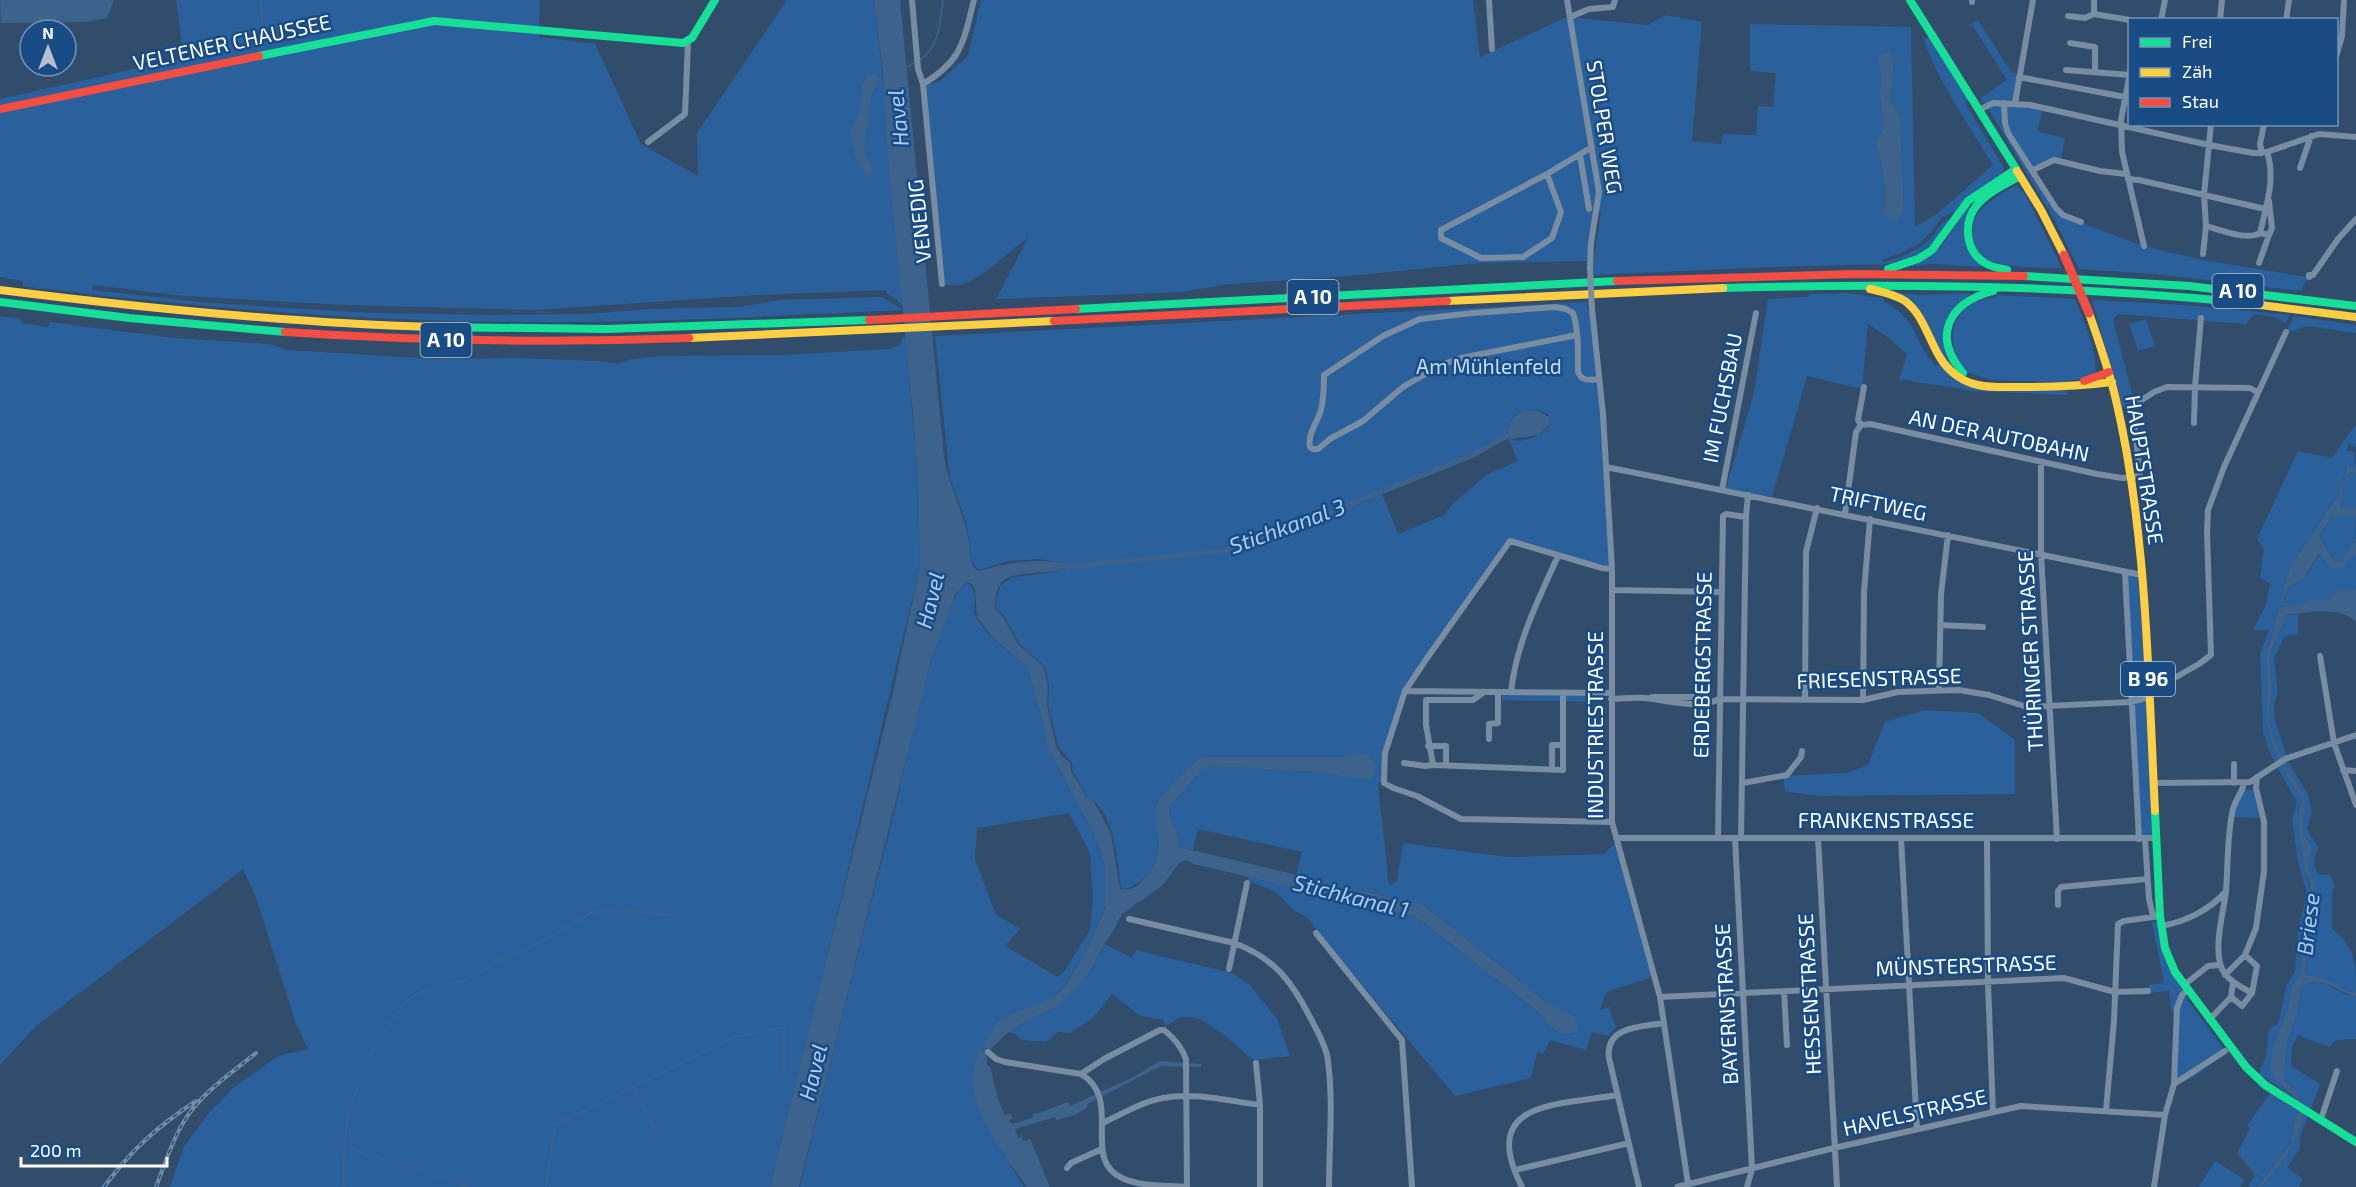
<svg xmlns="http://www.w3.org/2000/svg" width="2356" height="1187" font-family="'Exo 2',sans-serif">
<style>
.green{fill:#2a609c;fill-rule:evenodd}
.water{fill:#3d628b}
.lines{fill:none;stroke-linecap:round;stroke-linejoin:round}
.stream{stroke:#3d628b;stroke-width:1.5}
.canal{stroke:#3d628b;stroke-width:5}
.street{stroke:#788ca2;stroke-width:6}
.fast{stroke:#16e098;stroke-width:8}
.slow{stroke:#ffcf43;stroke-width:8}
.jam{stroke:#f24e42;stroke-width:8}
.rail-casing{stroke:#798da2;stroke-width:4}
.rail{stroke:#194b85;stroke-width:1.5;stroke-dasharray:4.5;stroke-linecap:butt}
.street-bridge{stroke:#788ca2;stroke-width:6}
.jam-bridge{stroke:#f24e42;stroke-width:9}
.labels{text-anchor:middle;stroke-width:5;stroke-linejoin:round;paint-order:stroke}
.shield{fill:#194b85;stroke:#bac9da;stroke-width:1.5}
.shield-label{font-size:20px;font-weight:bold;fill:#fff}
.street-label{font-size:21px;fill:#fff;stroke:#194b85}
.park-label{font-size:21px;fill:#c5def9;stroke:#194b85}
.water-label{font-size:22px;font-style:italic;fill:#abcef4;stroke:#194b85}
</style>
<rect width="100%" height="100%" fill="#324d6c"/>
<!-- green -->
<path class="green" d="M176,0h364l-1,37 56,7 46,100 57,32 -1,-43 90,-133h87c13,104 20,204 29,307l-6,-7 -9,-6 -2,-4 -128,5 -224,15 -188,-5 -162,-9 -91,-11 -1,5 118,13 159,10 122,2 99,-1 61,-5 88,-2 42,-7 101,-3 21,13c-133,6 -265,14 -397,12 -162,-2 -323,-16 -483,-36v-5l-23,-4v-178l184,-41z
M981,0h492l7,57 87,-40 81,8 18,-10 36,7 -10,119 29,3 2,-10 33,1 2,-29 15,1 3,-34 -26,-2v-47l161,3 4,200 23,-14 55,-48c-25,-41 -54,-82 -70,-127h8l5,6 32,56 -3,3 39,65 -2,5 -47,39 -13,5 -9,13 -12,12 -20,11 -18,6v3c17,-4 32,-10 45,-21 9,-7 11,-20 23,-23l-11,19 -23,19 -30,8 -116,3 -177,8 -1,-11 8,-52 -5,-1 -9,50 -109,2 -129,13 -119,8 -49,8 -185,7 32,-61c-20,12 -59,57 -83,46l-21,-198 16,-5 28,-25zM1894,58l-3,43 9,15 4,92 -21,8c4,-25 1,-50 -8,-73l9,-16 -5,-35 3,-11z
M1978,20l33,52 8,2 -4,29 -29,3 -5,-8 26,-18 -34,-54 -4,-1z
M2004,104v19l52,85 25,15 63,23 59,14 104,17 -6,14 -146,-17 -76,-5 -24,-48 -68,-115z
M2005,104l38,4 -6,23 28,7 -4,22 -28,9 -24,-37z
M2017,186l8,8 37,74c-22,-1 -65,3 -82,-14 -3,-4 -7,-11 -7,-16 -2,-24 9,-32 28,-44 5,-4 10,-7 16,-8z
M1971,203l-5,14 15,48 -1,2 -45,-3 -24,2 30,-19z
M1848,293l37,6 -1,3c35,17 29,41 52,64l4,-2 16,15 111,12v4l-95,-4 -73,-12 8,-25 -17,-15 -22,-15 -6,65 -55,-13 -35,121 -46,-9 28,-95 14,-94 40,-2 1,-3z
M1898,293l23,2 50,-2 -24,24 5,50z
M1996,295l79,4c7,17 24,56 20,74l-14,6 -18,3 -73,-2 -23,-8 -14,-18 2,-1c-9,-31 10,-54 41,-56z
M2092,300l93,5 105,10 -4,8 -12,-6 -20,-3 -8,10 -128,-10 -4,4v6l21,80 -12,5z
M1587,302l1,8h3l10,88 9,168 -102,-24 -104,149 -14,42 -7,49h-5c2,34 9,67 10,101l3,2 6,-4 6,-38 104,14 97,-3 12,-12 36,135 -46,15 -6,18 9,-3 7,20 -8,9 -16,-4 -6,18 -36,-10 -7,14 -6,-2 -6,26 -76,18 -137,-164 -10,-14 -15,-8 -12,-13 -9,-7 -24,-9 1,-4 167,40 125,97c5,12 17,22 31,20l3,-17 -31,-17 -121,-95 -127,-30 6,-23 -104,-23 -5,21 -14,-3c1,-15 -10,-24 -10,-40l33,-37 8,-4 122,7 15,4 9,-24 -9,4h-145l-45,45c2,35 10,73 -32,87l-4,-1c-3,-25 -7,-80 -34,-91l-14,-26 -1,-8 -14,-17 -10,-42 1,-18 -4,-19 -26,-24 -15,-27 -9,-8 5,-22 13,-9 35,-4 27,-6 159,-17 27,-8 121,-48 16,40 46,-19 10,-12 32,-28 32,-14 -10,-23c13,7 34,-2 43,-13l-3,-11 -9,-4 -21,2 -7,8 -4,15 -36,19 -210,84 -40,11 -147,16 -33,-6 -32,2 -30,9 -9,-9v-16l-4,-23 -16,-43 -15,-143z
M0,316l20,3 2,4 26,4 1,-5 125,16 95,6 19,6 148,9 79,-1 84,3 19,3 14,-5 28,-3 124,-1 104,-6 12,-4 3,-8h3l12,143 2,86 -105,442 -45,179h-600l14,-41 26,-34 23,-24 41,-29 7,-4 27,-6 -13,-28 -39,-124 -13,-28 -207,157 -36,39z
M2294,316l62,9v8l-49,-7 -18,6 -2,-1z
M2146,319l9,27 -17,5 -9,-27z
M2356,424v24l-7,-5 -3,8 8,1 2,15 -10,1 -8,28 -48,70 -15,55v7l-9,24 1,72 5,20 13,29 16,26 -3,11 3,42 10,41 -6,30 -5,51 -8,12 -5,24 -14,36 9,41 15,13 -38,-26c3,-7 7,-16 8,-25 3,-12 -4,-18 11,-25l9,-40 8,-13 3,-40 9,-38 -9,-31 -4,-30 -2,-12 5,-18 -20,-35 -10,-21 -4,-16 -3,-76 9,-24h-16l13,-25 4,-22 -10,-5 4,-29 -7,-10 41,-88 34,7z
M2348,472l8,1v35l-5,-1 -10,3 3,-30z
M2340,515l16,1 -1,25 -14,22 -7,-2 -15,-25 13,-19z
M2320,553l14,17 22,-17v37l-14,-1 -16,11h-15l-12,5 -19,3 9,-22 15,-8z
M2122,570l16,3 8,123 -17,6z
M966,583l5,2 4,11 -1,17 2,5 17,21 34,28 17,59 3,21 42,77 12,28 4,17v38l-20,47 -22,35 -12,10 -16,7 -48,47 -6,-4c-19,37 -1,61 17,93 8,15 16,30 26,45h-224c29,-121 60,-242 91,-362 12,-45 45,-219 75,-242zM1069,813l21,40 3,46 -3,31 -26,42 -6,5 -53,-31 15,-17 -24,-14 -21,-56 2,-31z
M2298,614v20l-14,3 -10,22 4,34 -4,10v15l15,45 19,31 4,17 -5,19 11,17c-3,10 -6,17 0,27l12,1 5,11 -3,4v39c24,18 24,34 24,64l-10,-2 -26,-14 -15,-2 3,-45 7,-43v-5l-7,-15 4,-19 -9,-16v-13l3,-11 -3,-14 -18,-30 -14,-34 -3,-15 4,-20 -2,-40 14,-37 2,-3z
M1502,693l103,2 -1,7 -102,-2z
M2147,698l7,139h-18l-7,-134z
M1925,710l53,3 37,27v54l-198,2 -32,-5 -2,-15 63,-3 22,-8 17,-43z
M2245,789l10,1 4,28 -27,-1z
M2152,922h7l29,79 38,51 -32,25 -19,8 -1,-70 -3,-6 -2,-18 -20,2v-8l15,-2z
M1104,944l28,14 4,-8 96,23 18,12 27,34 13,37 -35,4 -7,-4 -22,-20 -26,-17 -8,-2h-12l-14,9 -3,-6 -24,-5 -27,-21 -19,24 -23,15 -12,-1 -12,10 -24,-2 -7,-6 -7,-2 21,-13 25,-10 38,-41z
M2322,982l23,12 11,3v42l-20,1 -7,7 -31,-12 -6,12 -1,19 29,18 -20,53v11l-13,19 16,12 -4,8h-37c17,-20 53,-61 37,-90 -4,-6 -10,-12 -15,-18l3,-37 10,-27 4,-27 5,-4z
M2270,1093l29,18 -4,8 -4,24 -34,44h-9l7,-12 -18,-22 13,-25 -3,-2z
M2215,1161l29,18 -4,8h-41z"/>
<!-- water -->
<path class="water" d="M0,0h114l-7,18 -20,4 -86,1z
M874,0h26l44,457c5,29 20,55 25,85 2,12 -2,21 9,29 32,-9 62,-14 95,-6 -17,12 -63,3 -73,19 -4,7 -4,16 -6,24l9,9 15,27 26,23 4,19 -1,19 9,41 5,9 9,8 1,8 16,27 6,2 18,34 9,55c9,2 15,-1 21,-7 17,-15 20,-33 16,-55 -1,-8 -3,-15 0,-23 3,-9 36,-41 45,-47h145l9,-4 13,3 7,8 -4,16 -28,-3 -12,-4 -122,-7 -8,4 -33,37c0,16 11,25 10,40l244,58 121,95 31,17 3,9 -1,5 -11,4c-12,-4 -20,-10 -25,-21l-125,-97 -222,-53 -8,-4 -7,3 -16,22 -41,29 -10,19 -8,11 -12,24 -15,20 -23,21 -25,10 -21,13 -19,18 -6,-6 15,-22 16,-9 37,-14 12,-10 22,-35 20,-46v-39l-4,-17 -9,-22 -45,-83 -3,-21 -17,-59 -33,-28 -17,-22 -2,-27 -3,-6 -6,-2 -11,13 -24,65 -132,527h-29l123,-495 27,-126 -2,-86 -5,-66 -24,-245 -6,-96z
M1889,50l5,8 -3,43 9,15 4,92 -6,13 -15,-5c4,-25 1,-50 -8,-73l9,-16 -5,-35 3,-11 -4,-24z
M876,74l2,7 -7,15 -7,48v7l9,19 -2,6 -5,-2 -10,-15 -6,-26 11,-24 1,-25 6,-8z
M1523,411h16l10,6 1,8 -12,10 -27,4 -4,-3c2,-12 4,-20 16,-25z
M2347,467h9v6l-8,-1 -4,8 -3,29 10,-2 5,1v8l-24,1 -13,19 15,25 7,1 15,-24v15l-12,13 -11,4 -14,-17 -15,25 -15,8 -9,21 19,-2 12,-5h15l16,-11 14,1v32c-16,-17 -49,-9 -70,-7l-16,40 2,40 -4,20 3,15 14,34 19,30 2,14 -3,11v13l9,16 -4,19 7,15v5l-7,43 -3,44 22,5 19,12 10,2v4c-19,-4 -35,-25 -55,-9l-4,27 -10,27 -3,37c5,6 11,11 15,18 16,28 -20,70 -37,90h-5l34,-44 4,-24 4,-8 -2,-11 -23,-22 -4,-10 3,-22 14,-36 5,-24 8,-12 5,-51 6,-30 -1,-10 -5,-13 -6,-32 -1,-22 3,-17 -16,-26 -13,-29 -5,-20 -1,-72 9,-24v-7l15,-55 48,-70z
M980,1049l7,4v13h3l8,33 7,17 5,-3 3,5 -4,2 3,4 20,-6 2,-5 3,1 31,-12 2,4 61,-28 29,-17 41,3v3l-40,-1 -74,38 1,3 -13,8 -19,5 -1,-3 -40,12 3,9 4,-2 1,5 7,-2 20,48h-23c-18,-24 -52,-73 -54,-102 -1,-14 2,-24 7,-36z"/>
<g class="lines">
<!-- stream -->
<path class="stream" d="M261,0l2,36
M920,60c20,-13 20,-38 23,-60
M907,67l9,-5
M436,987l29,-6 38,-23 34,-14 56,-32 39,-1 40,5
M633,1089l26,50
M345,1147l39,13
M397,1163l72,24
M2266,1178l-17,-14 -7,-11 11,-25 17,-29
M344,1187c-1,-21 0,-44 3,-65 5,-32 46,-126 80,-132
M546,1187l9,-62 179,-88 50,-10v47"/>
<!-- canal -->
<path class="canal" d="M1068,567l154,-16 39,-11 210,-84 36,-20"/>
<!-- street -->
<path class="street" d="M912,0l6,69 5,15 19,200
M1489,0l3,49
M1567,0l32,192 -8,51 -1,25
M2094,0v14l36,6
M1972,2v-2
M2068,16l17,2 9,-4
M1570,17l19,-8 24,-2 2,-7
M2161,20l4,-20
M2220,20l2,-20
M2286,20l3,-20
M2070,43l25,4v25
M2336,57l6,-21 2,-36
M2066,70l64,5
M2130,72l-9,48 1,32 22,94
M2019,77l106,20
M923,84c40,-24 40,-42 51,-84
M2004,103l1,20 3,10 48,75 7,7 18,7
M2015,103l18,-103
M1979,110l14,-7 37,2 179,40 44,8 14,-1 52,-18 37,3
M648,142l37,-28 3,-72
M2267,152c9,27 -1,54 -7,81l9,2 3,-7 -3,-27
M2262,153l-2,-9 4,-20
M1580,155l9,54
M2300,168l11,-32
M2033,170l21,-10 46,11 26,3
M1547,174l-106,56v8l40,20 42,-1 29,-19 9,-26 -14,-38 45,-27
M2128,179l11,1 126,29
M2206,226c15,4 41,15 54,7
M2203,254l3,-28 -2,-31 7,-71
M2259,263l10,-28
M2309,277v-2h4l25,-36 18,-20
M1592,309l11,105 9,155v253l48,175 28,187
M1577,335l-116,23 -20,7 -38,22 -40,34 -33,18 -12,10h-5l-3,-2c-3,-12 8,-26 11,-37 3,-12 3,-22 3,-35l59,-39 37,-17 53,-6 82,-6 11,2 7,4c6,19 5,39 5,59 4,10 12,8 21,7
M2194,423l1,-36 6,-69
M1861,425l9,-1 227,50 25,4 18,-2 -7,-68 1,-3 20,-13 13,-5 83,1 7,4
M2041,462v91l16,286
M1606,467l536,108
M1722,490l34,-177
M1845,514l11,-82 5,-7 -3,-5 6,-33
M2125,573l14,266
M1613,590l107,2
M1940,625l43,2
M2320,656l14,87 22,62
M1939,690l2,-96 7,-59
M2148,690l7,-1 44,-25 12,-9 -4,-123 1,-22 16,-43 62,-135
M1405,691l206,2
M1484,692l-11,8h-47v25l7,40 130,5v-77
M1511,692c5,-48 27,-92 47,-136
M1652,697h48
M1611,699c11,0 22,-2 33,-1 22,2 55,12 75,1l144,1 35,-8 61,-2 30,5 38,12 104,-5 18,-5
M1805,699l1,-147 11,-44
M1863,700l1,-108 6,-73
M1489,739v-15l9,-1v-31
M1428,746h18v19
M1404,763l21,3 8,-1
M2234,764v19
M1552,770v-25h11
M2343,770l13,1
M1743,783l44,-8 14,-18 1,-6
M2153,783l97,-1 35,-23 71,-24
M1612,822l-151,-3 -44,-23 -24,-8 -9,-5 1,-30 20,-62 20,-30 85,-120 92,27 10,1
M1616,838h540
M1718,838l5,-322 3,-2 20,3
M1735,838l17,331 -5,18
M1741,838l5,-321 2,-22
M1818,838l19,349
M1901,838l16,291
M1987,838l1,146 5,128
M2145,839l4,60 4,17
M2226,892c-3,22 -15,64 -1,82 7,9 18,14 27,19
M2058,905v-14l3,-4 86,-8
M1129,919l105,24c41,15 59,40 78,78 6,11 12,22 15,34 7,42 2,89 2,132
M2161,926c24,-4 49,-16 65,-35 2,-25 1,-52 6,-77 1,-12 11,-22 12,-31
M1316,933l86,107 10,147
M1229,969l18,-86
M2225,975l20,-20 11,-27 8,-57v-49l-8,-34 1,-11
M2184,985l24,-19 12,-1
M1784,991l3,54
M1660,997l404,-19 51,14 33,-1
M2231,997l11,9 10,-13 5,-27 -12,-11
M2209,1020l22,-23 2,-14
M988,1052l8,7 9,3 76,12c43,25 -1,85 41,104 19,9 45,7 65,9
M1256,1063l4,42v82
M1081,1074l23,-15 56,-29h4c9,7 18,18 22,29l1,128
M2174,1084l51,-33
M2106,1110l8,-89 4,-97 6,-3 36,-5
M2321,1119l16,-48
M1103,1123c20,-10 39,-21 60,-25 32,-6 66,3 97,7
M1067,1168l4,-5 31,-14
M1515,1170l114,-27
M1522,1187c-45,-87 37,-82 96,-92
M1639,1187l-30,-129c-4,-32 32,-31 55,-35
M1677,1187l157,-39 187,-42 144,9
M2154,1187l11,-72 9,-31 3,-76 5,-13 5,-5"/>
<!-- fast -->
<path class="fast" d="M1910,0l106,169
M259,56l175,-35 249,22 9,-5 23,-38
M1888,269l30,-10 14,-9 36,-49 48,-32
M2007,270c-8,-2 -16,-3 -22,-7 -20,-12 -22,-41 -8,-58 11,-13 29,-21 43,-29
M2024,276l165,10 167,20
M1723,288c172,-5 343,-3 514,14
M0,302l129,16 156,14
M1076,309l541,-28
M432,327l175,2 262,-9
M1963,373c-31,-37 -15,-70 30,-82
M2155,811l5,105 5,32 10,24 71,95 19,18 91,57"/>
<!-- slow -->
<path class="slow" d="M2017,171l24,39 23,45
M1870,289c12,3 24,5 35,12 22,16 25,50 45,69 7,7 18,13 28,15 14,3 28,2 42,2 31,0 61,-1 92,-5
M0,290c143,18 287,33 432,37
M1447,301l276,-13
M2237,302l119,15
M2089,313c10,29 20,57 27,87 31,132 32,275 39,411
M689,338l365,-17"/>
<!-- jam -->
<path class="jam" d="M0,109l259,-53
M1617,281l237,-7 170,2
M869,320l207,-11
M1054,321l393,-20
M285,332c135,9 269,11 404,6
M2084,381l25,-9"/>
<!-- rail casing -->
<g class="rail-casing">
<path id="rail" d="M104,1187c27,-37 54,-61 92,-86
M156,1187c8,-21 15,-44 27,-64 17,-29 47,-49 73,-70"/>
</g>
<!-- rail -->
<use href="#rail" class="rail"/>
<!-- street-bridge -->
<path class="street-bridge" d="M1590,268l2,41"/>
<!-- jam-bridge -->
<path class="jam-bridge" d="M2064,255l25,58"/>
</g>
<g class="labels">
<!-- shield labels -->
<g class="shield">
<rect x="2212.5" y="274" width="51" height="34" rx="4.5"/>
<rect x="1287.5" y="280" width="51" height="34" rx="4.5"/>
<rect x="420.5" y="323" width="51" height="34" rx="4.5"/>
<rect x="2121" y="662" width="54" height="34" rx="4.5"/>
</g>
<g class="shield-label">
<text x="2238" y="298">A 10</text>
<text x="1313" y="304">A 10</text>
<text x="446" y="347">A 10</text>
<text x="2148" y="686">B 96</text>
</g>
<!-- street labels -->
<g class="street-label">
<text transform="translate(232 43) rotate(-12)" y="7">VELTENER CHAUSSEE</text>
<text transform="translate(1604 127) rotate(81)" y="7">STOLPER WEG</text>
<text transform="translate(920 221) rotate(-96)" y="7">VENEDIG</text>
<text transform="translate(1723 398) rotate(-79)" y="7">IM FUCHSBAU</text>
<text transform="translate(1999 436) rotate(12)" y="7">AN DER AUTOBAHN</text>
<text transform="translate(2144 470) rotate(81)" y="7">HAUPTSTRASSE</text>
<text transform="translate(1878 504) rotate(12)" y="7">TRIFTWEG</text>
<text transform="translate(2031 651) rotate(-93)" y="7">THÜRINGER STRASSE</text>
<text transform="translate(1703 665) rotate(-89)" y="7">ERDEBERGSTRASSE</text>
<text transform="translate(1879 679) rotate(-2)" y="7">FRIESENSTRASSE</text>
<text transform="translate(1596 725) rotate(-90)" y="7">INDUSTRIESTRASSE</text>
<text x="1886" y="828">FRANKENSTRASSE</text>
<text transform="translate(1966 966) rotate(-2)" y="7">MÜNSTERSTRASSE</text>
<text transform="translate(1810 994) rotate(-93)" y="7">HESSENSTRASSE</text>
<text transform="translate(1727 1004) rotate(-93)" y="7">BAYERNSTRASSE</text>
<text transform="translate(1915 1113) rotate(-13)" y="7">HAVELSTRASSE</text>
</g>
<!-- park labels -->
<g class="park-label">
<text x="1489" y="374">Am Mühlenfeld</text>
</g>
<!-- water labels -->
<g class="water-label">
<text transform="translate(898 118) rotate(-96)" y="8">Havel</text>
<text transform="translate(1287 526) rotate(-20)" y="8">Stichkanal 3</text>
<text transform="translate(930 600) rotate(-76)" y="8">Havel</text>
<text transform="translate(1351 896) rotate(14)" y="8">Stichkanal 1</text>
<text transform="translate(2308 924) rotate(-83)" y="8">Briese</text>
<text transform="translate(813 1072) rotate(-76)" y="8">Havel</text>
</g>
</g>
<!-- legend -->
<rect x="2128" y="18" width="210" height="108" fill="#194b85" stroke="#7593b6" stroke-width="1.5"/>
<rect x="2140" y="38" width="30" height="9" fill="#16e098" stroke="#7593b6" stroke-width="1.5"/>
<text x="2182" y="48" font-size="18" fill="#ffffff">Frei</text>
<rect x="2140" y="68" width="30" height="9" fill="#ffcf43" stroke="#7593b6" stroke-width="1.5"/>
<text x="2182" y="78" font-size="18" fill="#ffffff">Zäh</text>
<rect x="2140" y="98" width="30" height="9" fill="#f24e42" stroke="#7593b6" stroke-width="1.5"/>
<text x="2182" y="108" font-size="18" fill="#ffffff">Stau</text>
<!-- north arrow -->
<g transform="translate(48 48)"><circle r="28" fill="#194b85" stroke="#7593b6" stroke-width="1.5"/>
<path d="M0-4.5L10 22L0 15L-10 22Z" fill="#b7c1cc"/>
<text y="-9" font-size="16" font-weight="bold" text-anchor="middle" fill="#ffffff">N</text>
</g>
<!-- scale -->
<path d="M21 1157v9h146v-9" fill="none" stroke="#ffffff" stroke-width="3"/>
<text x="30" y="1157" font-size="18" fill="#ffffff" stroke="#194b85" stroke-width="4.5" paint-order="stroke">200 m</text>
</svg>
